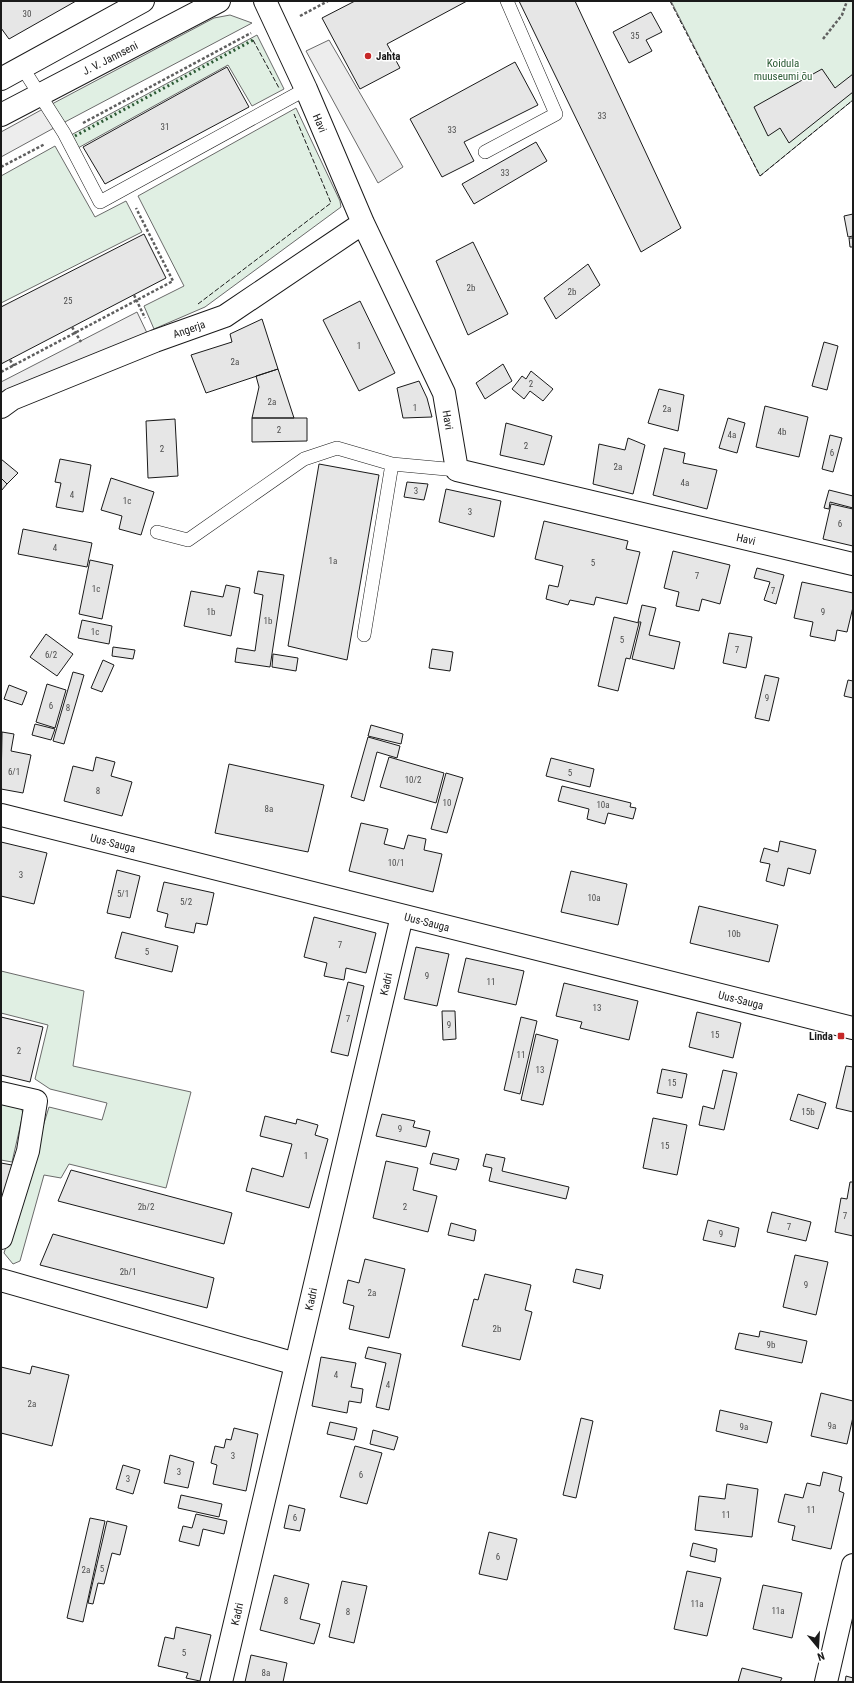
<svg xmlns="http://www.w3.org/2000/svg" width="854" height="1683" font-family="'Roboto Condensed',sans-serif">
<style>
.green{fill:#e0efe3;stroke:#6a6a6a}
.parking{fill:#ededed;stroke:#6a6a6a}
.building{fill:#e6e6e6;stroke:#1a1a1a}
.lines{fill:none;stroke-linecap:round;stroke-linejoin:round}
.lane-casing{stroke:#1a1a1a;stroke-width:14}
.street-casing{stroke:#1a1a1a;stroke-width:24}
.secondary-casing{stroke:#1a1a1a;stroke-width:24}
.path{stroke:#5f5f5f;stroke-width:2.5;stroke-dasharray:3 2;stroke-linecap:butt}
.lane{stroke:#fff;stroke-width:13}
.street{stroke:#fff;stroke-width:22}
.secondary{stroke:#fff;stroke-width:22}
.hedge{stroke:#2b5a34;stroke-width:3;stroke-dasharray:2 3;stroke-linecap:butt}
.fence{stroke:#1a1a1a;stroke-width:1;stroke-dasharray:5 2;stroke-linecap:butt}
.poi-dot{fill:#c62828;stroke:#fff;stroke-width:1.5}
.labels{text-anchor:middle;stroke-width:3;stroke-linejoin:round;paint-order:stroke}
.number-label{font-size:9px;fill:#4d4d4d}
.poi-label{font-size:11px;font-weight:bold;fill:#1a1a1a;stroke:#fff;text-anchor:start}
.street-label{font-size:11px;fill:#1a1a1a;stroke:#fff}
.park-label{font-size:11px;fill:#2b5a34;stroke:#fff}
</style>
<rect width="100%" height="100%" fill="#fff"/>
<!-- green -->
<path class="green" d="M671,1h182v99l-93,76z
M230,15l22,8 -189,100 -11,-19 162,-86z
M257,35l27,54 -32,17 -24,-41 -150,83 -7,-13z
M296,108l44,93 1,6 -136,100 -51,22 -10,-23 40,-20 -46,-90z
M55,146l40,71 31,-16 16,31 -141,71v-127z
M1,971l83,20 -11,75 118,26 -25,96 -97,-24 -8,14 -17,-3 -24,86 -7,3 -9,-11 45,-146 53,13 5,-17 -57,-14 -15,-10 13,-54 -47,-12z
M1,1100l20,6 2,8 -11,48 -11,-2z"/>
<!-- parking -->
<path class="parking" d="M329,40l74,127 -25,16 -72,-132z
M52,104l11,19 -62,34v-25z
M137,312l10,21 -146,62v-13z"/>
<!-- building -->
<path class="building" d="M1,1h75l-67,38 -8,-11z
M355,1h112l-80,43 13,24 -40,21 -38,-71z
M519,1h56l106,227 -40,24z
M651,12l11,20 -16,8 6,11 -23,12 -16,-31z
M515,62l23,43 -74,37 10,19 -32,16 -32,-58z
M227,67l22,40 -144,77 -22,-37z
M822,69l13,19 18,-14v18l-64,51 -9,-15 -12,8 -14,-29z
M536,142l11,19 -73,43 -12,-20z
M853,214v22l-5,1 -4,-21z
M144,234l22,44 -165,86v-57z
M849,238h4v9h-3z
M473,242l35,72 -40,21 -32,-74z
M588,264l12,21 -44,34 -12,-21z
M360,301l35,72 -36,18 -36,-71z
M262,319l16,50 -72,24 -15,-38 41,-13 -2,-8z
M824,342l14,4 -11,44 -15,-4z
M503,364l9,17 -27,18 -9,-16z
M278,369l16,49h-42l7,-31 -3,-11z
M531,371l22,18 -10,12 -13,-10 -6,8 -12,-10 10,-13 4,3z
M419,381l8,17 5,19 -29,1 -6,-30z
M659,389l25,6 -6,36 -30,-8z
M765,406l43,11 -9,40 -43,-10z
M252,418h55v23l-55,1z
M728,418l17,5 -8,30 -18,-5z
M175,419l3,57 -30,2 -2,-57z
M506,423l46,13 -8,29 -44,-10z
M830,435l12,3 -9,34 -11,-3z
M628,438l17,7 -12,49 -40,-10 6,-40 26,6z
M664,448l21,5 -2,10 34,7 -10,39 -54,-14z
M1,459l17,14 -11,11 -6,-6z
M60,459l31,6 -8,47 -27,-5 5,-24 -6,-1z
M319,464l60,11 -32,185 -59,-14z
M1,478l6,6 -6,7z
M111,478l43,14 -13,43 -22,-6 3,-13 -21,-6z
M407,482l21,2 -4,16 -20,-3z
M446,489l55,12 -7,36 -55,-15z
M829,490l24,6v12l-23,-6 -1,7 -5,-1z
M831,504l22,5v37l-30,-7z
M544,521l84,20 -2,8 14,3 -13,52 -31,-7 -2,8 -24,-5 -2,5 -22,-6 3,-14 9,2 5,-21 -28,-7z
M23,529l69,14 -5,24 -69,-13z
M673,551l57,14 -10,39 -18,-5 -3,12 -23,-5 3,-14 -15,-4z
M90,560l23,5 -11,54 -23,-5z
M757,568l27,7 -8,29 -12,-4 6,-18 -16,-4z
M258,571l26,4 -14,92 -35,-5 2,-14 18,3 8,-56 -9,-2z
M802,582l51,11v14l-6,25 -10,-2 -2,11 -25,-5 3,-14 -19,-4z
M226,585l14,3 -9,48 -47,-10 7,-35 32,6z
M642,605l14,3 -7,27 31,7 -6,27 -42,-10 9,-37h-3z
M614,617l25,6 -9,36 -4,-1 -8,33 -20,-5z
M82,620l30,6 -3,18 -31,-6z
M729,633l23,4 -6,31 -23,-5z
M46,634l27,20 -16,22 -27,-19z
M113,647l22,3 -2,9 -21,-3z
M432,649l21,3 -3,19 -21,-3z
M273,654l25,4 -2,13 -24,-4z
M103,660l11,5 -12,27 -11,-4z
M73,672l11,3 -20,69 -11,-3z
M765,675l14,3 -10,43 -14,-3z
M848,680l5,1v17l-9,-2z
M47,684l19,6 -11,38 -19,-6z
M9,685l18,7 -5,13 -18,-6z
M35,724l20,5 -4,11 -19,-5z
M371,725l32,9 -2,10 -33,-8z
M2,732l12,2 -3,17 20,4 -8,38 -22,-4z
M368,737l32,9 -3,12 -20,-6 -13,49 -13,-4z
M96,757l19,5 -4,14 21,6 -10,34 -58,-15 9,-35 20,5z
M389,757l55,16 -8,30 -56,-16z
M551,758l43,11 -4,18 -44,-11z
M229,764l95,21 -16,67 -93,-19z
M446,773l17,5 -16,55 -16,-4z
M562,786l69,17 -1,4 6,1 -3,11 -25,-6 -3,11 -18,-5 2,-10 -31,-8z
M361,823l27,6 -4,15 20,5 4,-14 18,4 -2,11 18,4 -9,38 -84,-21z
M780,841l36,9 -6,24 -22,-6 -4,18 -18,-5 4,-17 -10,-2 4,-14 14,4z
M1,842l46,11 -13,51 -33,-8z
M117,870l23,6 -10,42 -23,-5z
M571,871l56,13 -9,41 -57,-13z
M164,882l50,11 -7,32 -11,-2 -2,10 -29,-6 3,-13 -11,-3z
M699,906l79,19 -9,37 -79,-19z
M314,917l62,16 -10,40 -20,-5 -2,12 -20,-4 3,-13 -23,-6z
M122,932l56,14 -6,26 -57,-14z
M416,947l33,7 -12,52 -33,-7z
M466,958l58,13 -8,34 -58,-13z
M348,982l16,4 -16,70 -17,-4z
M564,983l74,18 -9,39 -49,-12 2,-6 -26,-6z
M442,1011h13l1,28 -13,1z
M697,1012l44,11 -8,35 -44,-11z
M1,1017l42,10 -13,55 -29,-7z
M521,1017l16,4 -17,73 -16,-4z
M536,1034l22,6 -15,65 -22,-5z
M846,1066l7,1v45l-17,-4z
M662,1069l25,5 -5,24 -25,-5z
M723,1070l14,3 -13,57 -25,-5 4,-19 11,3z
M798,1094l28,9 -8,26 -28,-9z
M382,1114l33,7 -2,6 17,4 -4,16 -50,-11z
M265,1116l31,8 1,-5 21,6 -3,10 13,4 -19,69 -63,-17 6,-23 31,9 9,-33 -32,-8z
M653,1118l34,7 -10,50 -34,-7z
M433,1153l26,6 -3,11 -26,-6z
M486,1154l19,4 -3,13 67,16 -3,12 -77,-18 3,-13 -9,-2z
M386,1161l32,7 -5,22 24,6 -9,36 -55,-14z
M1,1163l11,2 -11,44z
M71,1170l161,43 -8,31 -166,-43z
M850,1182h3v54l-18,-4 6,-34 6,1z
M772,1212l39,10 -5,19 -39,-9z
M708,1220l31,8 -4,19 -32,-7z
M451,1223l25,7 -2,11 -26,-6z
M53,1234l161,44 -7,30 -167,-43z
M795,1255l33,7 -12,53 -33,-8z
M365,1259l40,10 -16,69 -40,-9 5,-23 -11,-3 5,-23 11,3z
M576,1269l27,6 -3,14 -27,-7z
M485,1274l46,11 -6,25 7,2 -12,48 -58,-14 12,-47 4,1z
M760,1331l47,10 -5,22 -67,-14 4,-16 20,4z
M368,1347l33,7 -12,56 -13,-3 10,-44 -21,-5z
M321,1357l35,6 -5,24 12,2 -2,14 -12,-2 -2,12 -35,-7z
M32,1366l37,9 -17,71 -51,-13v-66l29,7z
M821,1393l32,8v16l-6,27 -36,-8z
M720,1410l52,12 -5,21 -51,-12z
M581,1418l12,3 -17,77 -13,-3z
M330,1422l27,6 -3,12 -27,-6z
M234,1428l24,6 -12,57 -33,-7 4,-19 -6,-2 4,-17 9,2 2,-9 5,1z
M373,1430l25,7 -4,13 -24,-6z
M355,1446l27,7 -15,51 -27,-7z
M170,1455l24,7 -6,26 -24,-5z
M123,1465l17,5 -7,24 -17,-5z
M823,1472l19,5 -3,14 5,2 -13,56 -39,-9 3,-14 -17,-4 7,-28 18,4 4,-15 13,3z
M727,1484l31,5 -6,48 -57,-7 4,-34 26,3z
M181,1495l41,9 -3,13 -41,-9z
M289,1505l16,4 -5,22 -16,-3z
M196,1514l31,7 -3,13 -21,-5 -4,17 -20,-5 4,-15 9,2z
M90,1518l15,3 -22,101 -16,-4z
M107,1521l20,5 -7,29 -8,-2 -8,31 -6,-1 -5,21 -5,-1z
M489,1532l28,7 -10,41 -28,-6z
M693,1543l24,6 -2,13 -25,-6z
M687,1571l34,7 -14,58 -33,-7z
M274,1575l35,9 -9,35 20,5 -6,20 -54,-14z
M342,1581l25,5 -13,57 -25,-6z
M763,1585l39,8 -10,45 -39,-9z
M176,1627l35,8 -11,46 -14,-3 2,-5 -30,-7 7,-29 9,2z
M251,1655l36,8 -4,19h-38z
M742,1668l40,10 -2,4h-42z
M846,1676l7,2v4h-8z"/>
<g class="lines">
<!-- lane casing -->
<g class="lane-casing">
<path id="lane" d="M22,67l42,66 36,69 206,-113
M485,152l71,-38 -49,-113
M157,532l31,8 116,-81 33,-11 55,16 65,6
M364,635l28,-171"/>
</g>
<!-- street casing -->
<g class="street-casing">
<path id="street" d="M265,1l41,88 57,134 81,170 13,77 396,94
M1,407l11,-8 143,-58 70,-25 138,-93
M1,1093l35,8 -8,50 -27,87
M1,1280l295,84
M221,1682l181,-766
M826,1682l27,-117"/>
</g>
<!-- secondary casing -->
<g class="secondary-casing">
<path id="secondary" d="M1,79l142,-78
M1,115l218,-114
M1,815l852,213"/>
</g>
<!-- path -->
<path class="path" d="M300,16l28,-15
M823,39l19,-24 5,-14
M83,123l168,-90
M1,167l44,-23
M134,295l11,23
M72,327l9,15
M10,360l4,6
M1,372l172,-91 -37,-73"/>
<!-- lane -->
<use href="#lane" class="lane"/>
<!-- street -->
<use href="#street" class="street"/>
<!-- secondary -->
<use href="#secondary" class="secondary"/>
<!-- hedge -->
<path class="hedge" d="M75,136l178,-96"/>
<!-- fence -->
<path class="fence" d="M670,1l90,175 93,-76
M253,40l26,48
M198,304l133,-101 -37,-89"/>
</g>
<!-- markers -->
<g class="poi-dot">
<circle cx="368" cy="56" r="4"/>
<rect x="837" y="1032" width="8" height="8" rx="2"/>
</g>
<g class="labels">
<!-- number labels -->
<g class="number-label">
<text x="27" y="17">30</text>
<text x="635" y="39">35</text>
<text x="602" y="119">33</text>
<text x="165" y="130">31</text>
<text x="452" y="133">33</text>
<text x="505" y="176">33</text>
<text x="471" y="291">2b</text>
<text x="572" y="295">2b</text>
<text x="68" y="304">25</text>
<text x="359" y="349">1</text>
<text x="235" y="365">2a</text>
<text x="531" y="387">2</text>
<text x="272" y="405">2a</text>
<text x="415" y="411">1</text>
<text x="667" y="412">2a</text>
<text x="279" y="433">2</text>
<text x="782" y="435">4b</text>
<text x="732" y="438">4a</text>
<text x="526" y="449">2</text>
<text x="162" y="452">2</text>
<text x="832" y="456">6</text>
<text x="618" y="470">2a</text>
<text x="685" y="486">4a</text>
<text x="416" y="494">3</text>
<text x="72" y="498">4</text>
<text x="127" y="504">1c</text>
<text x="470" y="515">3</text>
<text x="840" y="527">6</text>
<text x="55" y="551">4</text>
<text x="333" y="564">1a</text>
<text x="593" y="566">5</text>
<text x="697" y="579">7</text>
<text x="96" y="592">1c</text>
<text x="773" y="594">7</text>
<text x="211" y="615">1b</text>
<text x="823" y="615">9</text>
<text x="268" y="624">1b</text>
<text x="95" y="635">1c</text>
<text x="622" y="643">5</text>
<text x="737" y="653">7</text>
<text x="51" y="658">6/2</text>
<text x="767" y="701">9</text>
<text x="51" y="709">6</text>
<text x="68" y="711">8</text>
<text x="14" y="775">6/1</text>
<text x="570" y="776">5</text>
<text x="413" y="783">10/2</text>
<text x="98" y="794">8</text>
<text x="447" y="806">10</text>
<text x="603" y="808">10a</text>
<text x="269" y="812">8a</text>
<text x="396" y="866">10/1</text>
<text x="21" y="878">3</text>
<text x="123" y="897">5/1</text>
<text x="594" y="901">10a</text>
<text x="186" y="905">5/2</text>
<text x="734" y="937">10b</text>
<text x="340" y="948">7</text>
<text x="147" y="955">5</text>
<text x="427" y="979">9</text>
<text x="491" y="985">11</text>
<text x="597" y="1011">13</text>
<text x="348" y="1022">7</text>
<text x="449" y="1028">9</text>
<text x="715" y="1038">15</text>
<text x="19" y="1054">2</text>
<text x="521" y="1058">11</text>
<text x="540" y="1073">13</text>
<text x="672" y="1086">15</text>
<text x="808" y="1115">15b</text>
<text x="400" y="1132">9</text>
<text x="665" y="1149">15</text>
<text x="306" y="1159">1</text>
<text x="146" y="1210">2b/2</text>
<text x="405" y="1210">2</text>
<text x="845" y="1219">7</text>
<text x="789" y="1230">7</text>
<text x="721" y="1237">9</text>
<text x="128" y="1275">2b/1</text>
<text x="806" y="1288">9</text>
<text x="372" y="1296">2a</text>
<text x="497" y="1332">2b</text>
<text x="771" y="1348">9b</text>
<text x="336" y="1378">4</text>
<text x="388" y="1388">4</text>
<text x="32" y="1407">2a</text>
<text x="832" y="1429">9a</text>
<text x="744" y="1430">9a</text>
<text x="233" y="1459">3</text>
<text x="179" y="1475">3</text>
<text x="361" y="1478">6</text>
<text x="128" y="1482">3</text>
<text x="811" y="1513">11</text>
<text x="726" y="1518">11</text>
<text x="295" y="1521">6</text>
<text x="498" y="1560">6</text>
<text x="102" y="1572">5</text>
<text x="86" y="1573">2a</text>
<text x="286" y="1604">8</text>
<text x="697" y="1607">11a</text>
<text x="778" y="1614">11a</text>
<text x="348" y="1615">8</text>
<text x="184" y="1656">5</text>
<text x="266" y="1676">8a</text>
</g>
<!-- poi labels -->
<g class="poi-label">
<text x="376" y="60">Jahta</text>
<text x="833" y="1040" text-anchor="end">Linda</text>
</g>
<!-- street labels -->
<g class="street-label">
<text transform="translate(110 58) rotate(-27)" y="4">J. V. Jannseni</text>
<text transform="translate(320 123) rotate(67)" y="4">Havi</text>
<text transform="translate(189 329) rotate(-19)" y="4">Angerja</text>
<text transform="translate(448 420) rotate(81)" y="4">Havi</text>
<text transform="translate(746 539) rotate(13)" y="4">Havi</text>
<text transform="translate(113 843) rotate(14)" y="4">Uus-Sauga</text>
<text transform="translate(427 922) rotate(14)" y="4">Uus-Sauga</text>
<text transform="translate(386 984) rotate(-77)" y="4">Kadri</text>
<text transform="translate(741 1000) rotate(14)" y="4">Uus-Sauga</text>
<text transform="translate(311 1299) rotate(-77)" y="4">Kadri</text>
<text transform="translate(237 1614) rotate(-77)" y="4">Kadri</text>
</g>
<!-- park labels -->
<g class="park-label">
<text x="783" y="67">Koidula<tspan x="783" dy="13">muuseumi õu</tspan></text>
</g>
</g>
<!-- border -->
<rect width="854" height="1683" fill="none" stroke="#1a1a1a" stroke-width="4"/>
<!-- north arrow -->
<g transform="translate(818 1647) rotate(162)" stroke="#ffffff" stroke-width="3" paint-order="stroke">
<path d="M0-3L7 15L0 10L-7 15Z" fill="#1a1a1a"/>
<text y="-6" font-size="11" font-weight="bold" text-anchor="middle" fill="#1a1a1a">N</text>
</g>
</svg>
